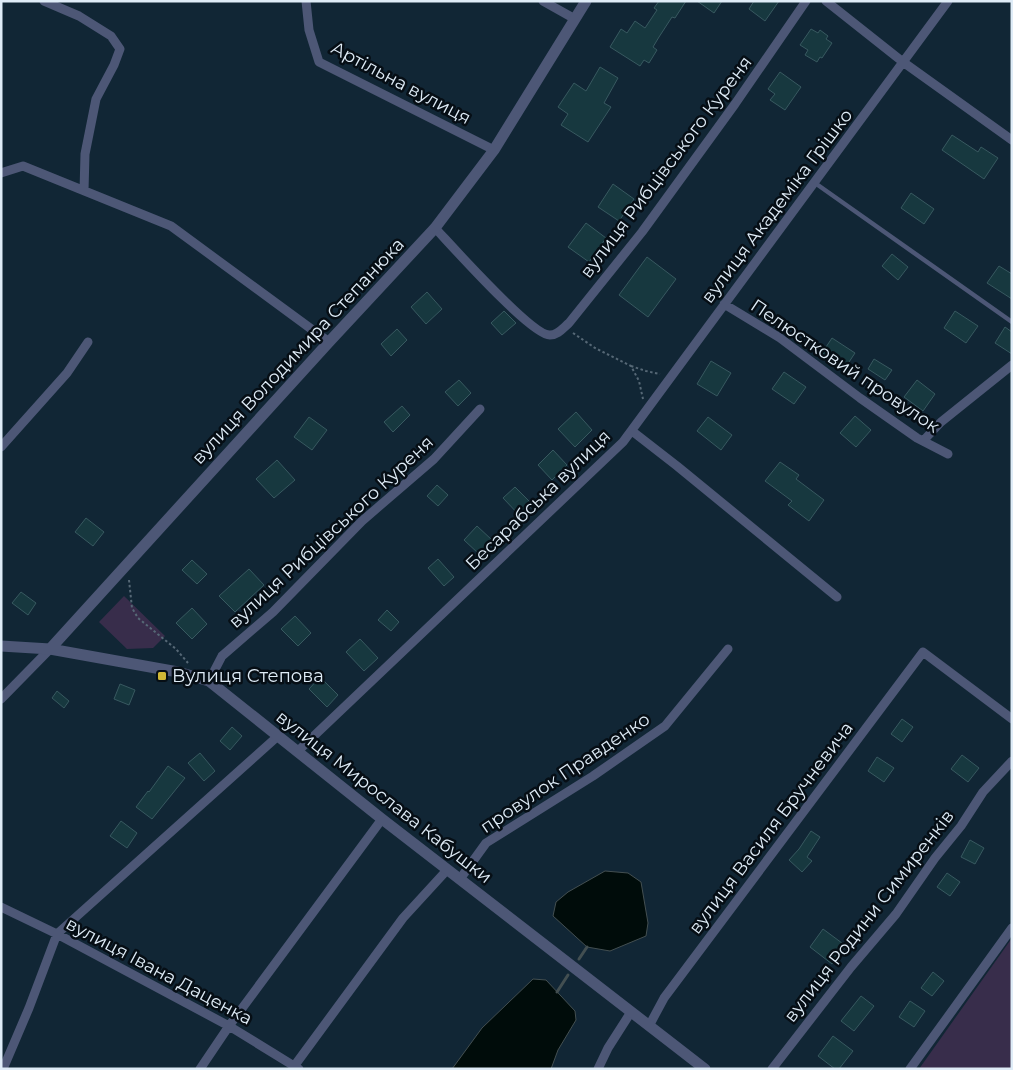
<svg xmlns="http://www.w3.org/2000/svg" width="1013" height="1070" font-family="Montserrat,sans-serif">
<style>
.green{fill:#382d4b}
.water{fill:#000c0a;stroke:#434f51}
.lines{fill:none;stroke-linecap:round;stroke-linejoin:round}
.stream{stroke:#434f51;stroke-width:3}
.building{fill:#17383f;stroke:#385960}
.path{stroke:#566876;stroke-width:2;stroke-dasharray:2.5 2.5;stroke-linecap:butt}
.service{stroke:#4d5776;stroke-width:4.5}
.minor{stroke:#4d5776;stroke-width:9}
.tertiary{stroke:#4d5776;stroke-width:11}
.poi-dot{fill:#d0b836;stroke:#060e15;stroke-width:2}
.labels{text-anchor:middle;stroke-width:5;stroke-linejoin:round;paint-order:stroke}
.street-label{font-size:18px;fill:#dfecf7;stroke:#060e15}
.poi-label{font-size:18px;fill:#dfecf7;stroke:#060e15;text-anchor:start}
</style>
<rect width="100%" height="100%" fill="#112635"/>
<!-- green -->
<path class="green" d="M124,596l41,40 -12,12 -26,1 -28,-27z
M1012,938v131h-93z"/>
<!-- water -->
<path class="water" d="M605,871l23,2 13,9 7,41 -2,13 -36,15 -23,-4 -34,-31 3,-14 12,-10z
M533,979l13,1 29,31 1,9 -18,30 -7,19h-99l30,-41z"/>
<g class="lines">
<!-- stream -->
<path class="stream" d="M579,959l8,-12
M557,992l11,-17"/>
</g>
<!-- building -->
<path class="building" d="M659,1h27l-11,17 -3,-1 -13,20 -6,10 4,3 -8,13 -5,-3 -4,6 -30,-19 11,-18 6,4 8,-12 10,7 12,-18 -3,-2z
M697,1h25l-8,12z
M754,1h25l-14,20 -16,-12z
M811,29l7,4 2,-3 8,6 -2,3 6,4 -10,15 -2,-1 -3,5 -12,-7 3,-5 -8,-5z
M600,67l18,11 -14,25 7,4 -23,35 -27,-17 7,-11 -10,-7 16,-24 12,8z
M780,72l21,15 -16,23 -15,-10 5,-6 -7,-5z
M952,135l26,17 3,-5 17,11 -14,21 -42,-29z
M613,184l21,15 -15,22 -21,-14z
M911,193l23,16 -10,15 -23,-16z
M586,223l20,15 -17,24 -21,-15z
M892,254l16,13 -10,13 -16,-14z
M647,257l29,22 -28,38 -29,-22z
M999,266l13,8v25l-25,-16z
M427,292l15,17 -16,15 -15,-17z
M504,311l12,12 -14,12 -11,-12z
M955,311l23,15 -12,17 -22,-15z
M1005,327l7,5v22l-17,-11z
M397,329l10,11 -16,16 -10,-12z
M832,338l23,15 -10,15 -23,-15z
M874,359l18,11 -7,10 -17,-11z
M711,361l20,12 -14,23 -20,-12z
M784,372l22,15 -12,17 -22,-15z
M459,380l12,13 -13,13 -13,-14z
M917,380l18,14 -12,17 -19,-14z
M402,406l8,9 -17,17 -9,-10z
M576,412l16,18 -17,17 -17,-18z
M855,416l16,14 -15,17 -16,-14z
M309,417l18,13 -15,20 -18,-13z
M708,417l24,18 -11,15 -24,-19z
M553,450l14,15 -15,15 -14,-15z
M277,460l18,20 -21,18 -18,-19z
M780,462l19,13 -3,4 28,21 -15,21 -21,-16 4,-4 -27,-20z
M437,485l11,10 -10,11 -11,-10z
M515,487l18,18 -12,12 -18,-19z
M86,518l18,14 -11,14 -18,-14z
M477,526l15,14 -13,14 -15,-14z
M438,559l16,18 -10,9 -16,-18z
M192,560l15,14 -10,10 -15,-14z
M249,569l15,16 -29,27 -16,-16z
M21,592l15,11 -8,12 -16,-12z
M192,608l15,16 -15,15 -16,-16z
M387,610l12,12 -8,9 -13,-11z
M295,616l16,17 -13,13 -17,-17z
M360,639l18,19 -14,13 -18,-19z
M320,677l18,18 -11,12 -18,-18z
M120,684l15,6 -6,15 -15,-6z
M57,691l12,10 -5,7 -12,-10z
M902,719l11,8 -11,15 -11,-8z
M232,727l10,9 -12,14 -10,-9z
M200,753l15,18 -11,10 -16,-18z
M962,755l17,13 -11,14 -17,-13z
M877,757l17,11 -10,14 -16,-11z
M168,766l17,12 -33,41 -16,-12 12,-16 1,1z
M121,821l16,12 -10,15 -17,-12z
M811,831l9,6 -13,20 5,4 -10,11 -13,-12 10,-11z
M970,840l14,8 -9,16 -14,-7z
M947,873l13,9 -10,14 -13,-9z
M823,929l23,17 -14,18 -22,-17z
M933,972l11,9 -12,15 -11,-8z
M861,996l13,10 -20,25 -13,-10z
M910,1001l15,10 -11,16 -15,-10z
M833,1036l20,15 -14,18h-4l-17,-13z"/>
<g class="lines">
<!-- path -->
<path class="path" d="M573,333l22,15 36,18 8,15 4,18
M631,366l15,5 14,3
M129,580l3,28 6,10 38,31 12,14"/>
<!-- service -->
<path class="service" d="M815,183l197,139"/>
<!-- minor -->
<path class="minor" d="M44,1l35,15 32,20 9,13 -6,16 -18,34 -11,55 -1,37
M306,1l3,29 10,32 175,88
M543,1l32,18
M826,1l77,61 109,78
M1,173l22,-7 148,60 158,116
M435,228c17,18 97,108 115,107 8,0 13,-7 19,-12l73,-91 93,-128 71,-103
M724,304l56,34 80,60 57,40 31,16
M632,431l45,35 160,131
M923,441l18,-19 71,-57
M1,447l66,-74 21,-31
M209,681l13,-25 51,-44 89,-91 72,-62 46,-50
M1,699l49,-50
M297,752l326,-310 325,-441
M460,879l26,-36 107,-67 72,-50 63,-77
M1,907l56,27 172,92 70,43
M649,1026l15,-28 259,-346 89,67
M295,1065l108,-147 44,-48
M3,1069l26,-61 28,-74 221,-198
M200,1069l29,-43 153,-207
M598,1069l10,-21 23,-36
M772,1069l79,-102 45,-53 39,-56 26,-32 22,-34 29,-31
M910,1069l102,-141"/>
<!-- tertiary -->
<path class="tertiary" d="M1,646l49,3 128,23 31,9 173,138 323,250
M50,649l279,-307 106,-114 59,-78 92,-149"/>
</g>
<!-- markers -->
<rect class="poi-dot" x="157" y="671" width="10" height="10" rx="2.5"/>
<g class="labels">
<!-- street labels -->
<g class="street-label">
<text transform="translate(401 83) rotate(28)" y="6">Артільна вулиця</text>
<text transform="translate(666 167) rotate(-53)" y="6">вулиця Рибцівського Куреня</text>
<text transform="translate(777 206) rotate(-53)" y="6">вулиця Академіка Грішко</text>
<text transform="translate(298 351) rotate(-47)" y="6">вулиця Володимира Степанюка</text>
<text transform="translate(845 366) rotate(34)" y="6">Пелюстковий провулок</text>
<text transform="translate(538 500) rotate(-44)" y="6">Бесарабська вулиця</text>
<text transform="translate(331 532) rotate(-43)" y="6">вулиця Рибцівського Куреня</text>
<text transform="translate(565 773) rotate(-34)" y="6">провулок Правденко</text>
<text transform="translate(384 797) rotate(38)" y="6">вулиця Мирослава Кабушки</text>
<text transform="translate(771 828) rotate(-53)" y="6">вулиця Василя Бручневича</text>
<text transform="translate(869 916) rotate(-52)" y="6">вулиця Родини Симиренків</text>
<text transform="translate(159 971) rotate(28)" y="6">вулиця Івана Даценка</text>
</g>
<!-- poi labels -->
<g class="poi-label">
<text x="172" y="682">Вулиця Степова</text>
</g>
</g>
<!-- border -->
<rect width="1013" height="1070" fill="none" stroke="#dfecf7" stroke-width="5"/>
</svg>
